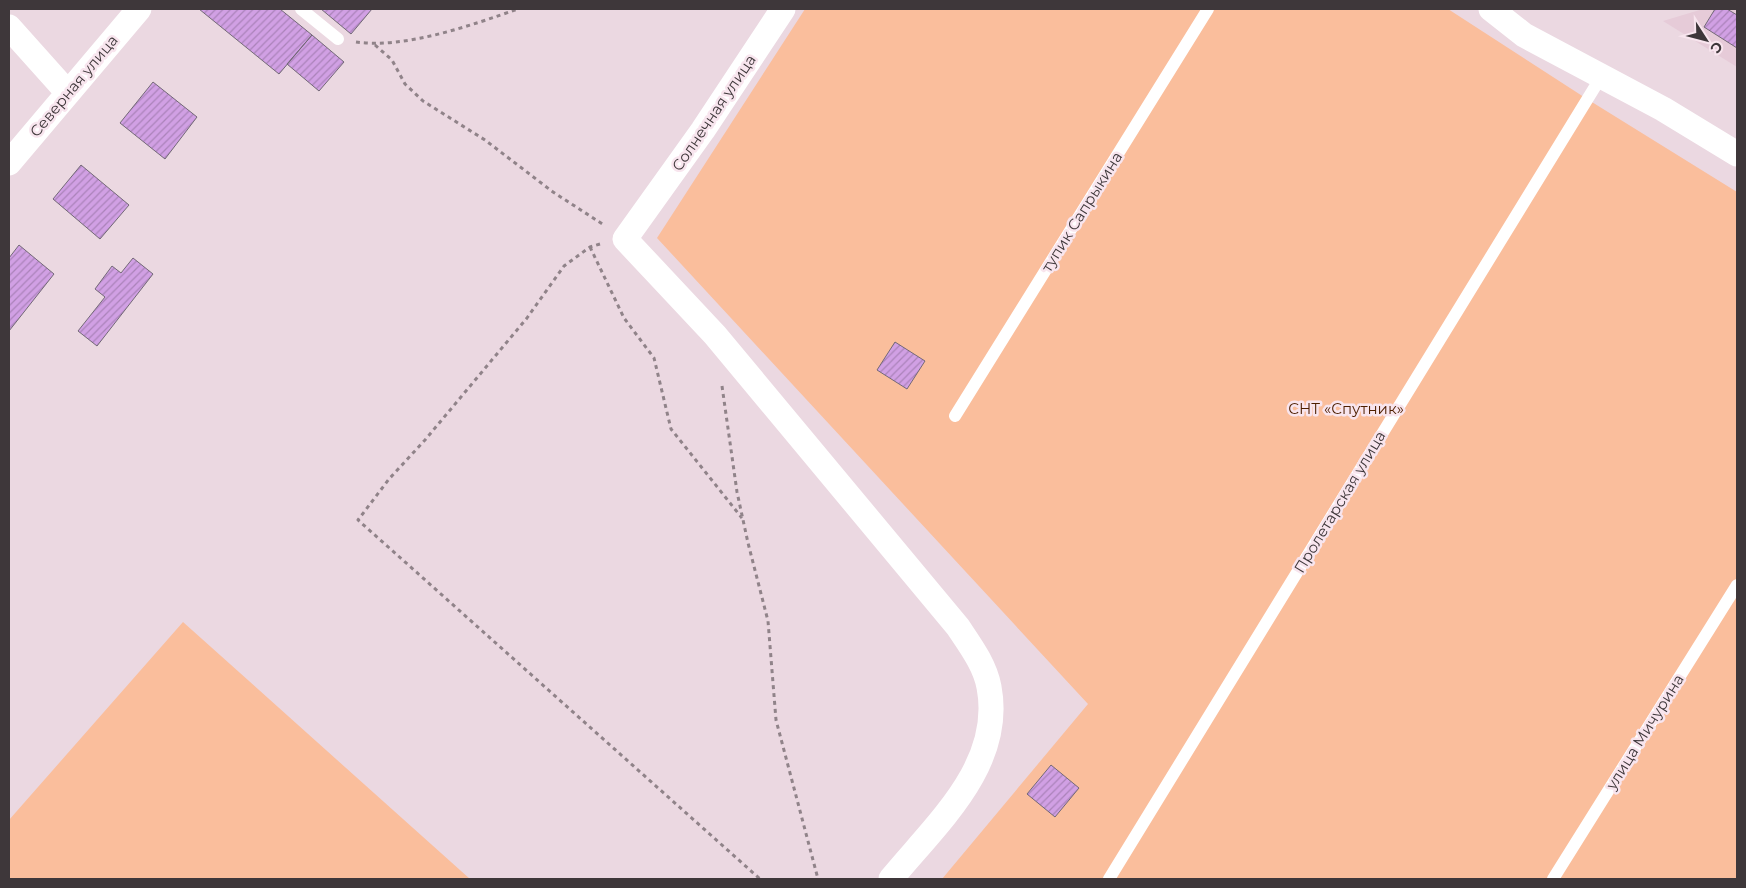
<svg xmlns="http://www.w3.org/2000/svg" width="1746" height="888" font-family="Montserrat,sans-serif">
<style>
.built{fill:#e6cbd8}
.garden{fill:#fabe9c}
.building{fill:url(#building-hatch);stroke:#736977}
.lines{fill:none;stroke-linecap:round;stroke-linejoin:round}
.path{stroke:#908389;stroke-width:3;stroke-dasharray:4 4;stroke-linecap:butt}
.service{stroke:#fff;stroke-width:12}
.minor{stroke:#fff;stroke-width:25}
.labels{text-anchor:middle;stroke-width:5;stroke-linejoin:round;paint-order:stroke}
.street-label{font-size:15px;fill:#3e373a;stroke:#f8e5ee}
.park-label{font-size:15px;fill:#4e1f00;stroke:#f8e5ee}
</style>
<defs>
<pattern id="building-hatch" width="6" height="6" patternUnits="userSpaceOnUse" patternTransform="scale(1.25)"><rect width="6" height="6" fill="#d1a0e4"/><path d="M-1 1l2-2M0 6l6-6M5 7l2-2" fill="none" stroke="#ab83ba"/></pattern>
</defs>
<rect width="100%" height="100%" fill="#ebd8e1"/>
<!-- built -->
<path class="built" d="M1703,9h34v58l-74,-46z"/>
<!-- garden -->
<path class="garden" d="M805,9h643l139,90 150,93v687h-795l146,-175 -431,-466z
M183,622l287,257h-461v-59z"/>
<!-- building -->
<path class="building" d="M199,9h81l32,26 -33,39z
M321,9h51l-21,25z
M1715,9h12l10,6v33l-33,-21z
M312,35l32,27 -25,29 -32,-27z
M153,82l44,35 -32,42 -45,-36z
M81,165l48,40 -29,34 -47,-40z
M19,245l35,29 -45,57v-73z
M133,258l20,16 -56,72 -19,-15 27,-34 -10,-8 17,-23 9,7z
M895,342l30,19 -18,28 -30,-19z
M1051,765l28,23 -24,29 -28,-23z"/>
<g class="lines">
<!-- path -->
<path class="path" d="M356,42c49,7 116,-17 162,-33
M375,45l17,15 13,24 18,17 62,39 68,52 51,33
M600,244l-10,3 -26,19 -37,52 -102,122 -36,39 -31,41 402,359
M590,247l34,71 30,40 17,71 71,89
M722,386l15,106 11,51 20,78 8,99 42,159"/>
<!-- service -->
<path class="service" d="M301,9l37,30
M955,416l253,-407
M1109,879l492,-802
M1553,879l184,-294"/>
<!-- minor -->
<path class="minor" d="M783,9l-80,121 -78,109 90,96 243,292c12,18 27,38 31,60 15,78 -53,137 -98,192
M1491,9l33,26 139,74 74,45
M9,27l59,66
M9,163l130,-154"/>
</g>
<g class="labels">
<!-- street labels -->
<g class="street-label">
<text transform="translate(74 86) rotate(-50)" y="5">Северная улица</text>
<text transform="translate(714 113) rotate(-56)" y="5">Солнечная улица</text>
<text transform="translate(1082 212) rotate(-58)" y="5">тупик Сапрыкина</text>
<text transform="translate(1340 502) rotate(-59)" y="5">Пролетарская улица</text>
<text transform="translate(1645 732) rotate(-58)" y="5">улица Мичурина</text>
</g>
<!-- park labels -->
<g class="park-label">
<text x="1346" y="414">СНТ «Спутник»</text>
</g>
</g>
<!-- border -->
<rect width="1746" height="888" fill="none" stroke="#3e373a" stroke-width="20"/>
<!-- north arrow -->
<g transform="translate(1706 40) rotate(126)" stroke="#f8e5ee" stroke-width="4" paint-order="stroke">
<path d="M0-4L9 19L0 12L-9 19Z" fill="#3e373a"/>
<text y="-8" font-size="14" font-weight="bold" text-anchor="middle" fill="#3e373a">С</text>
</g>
</svg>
